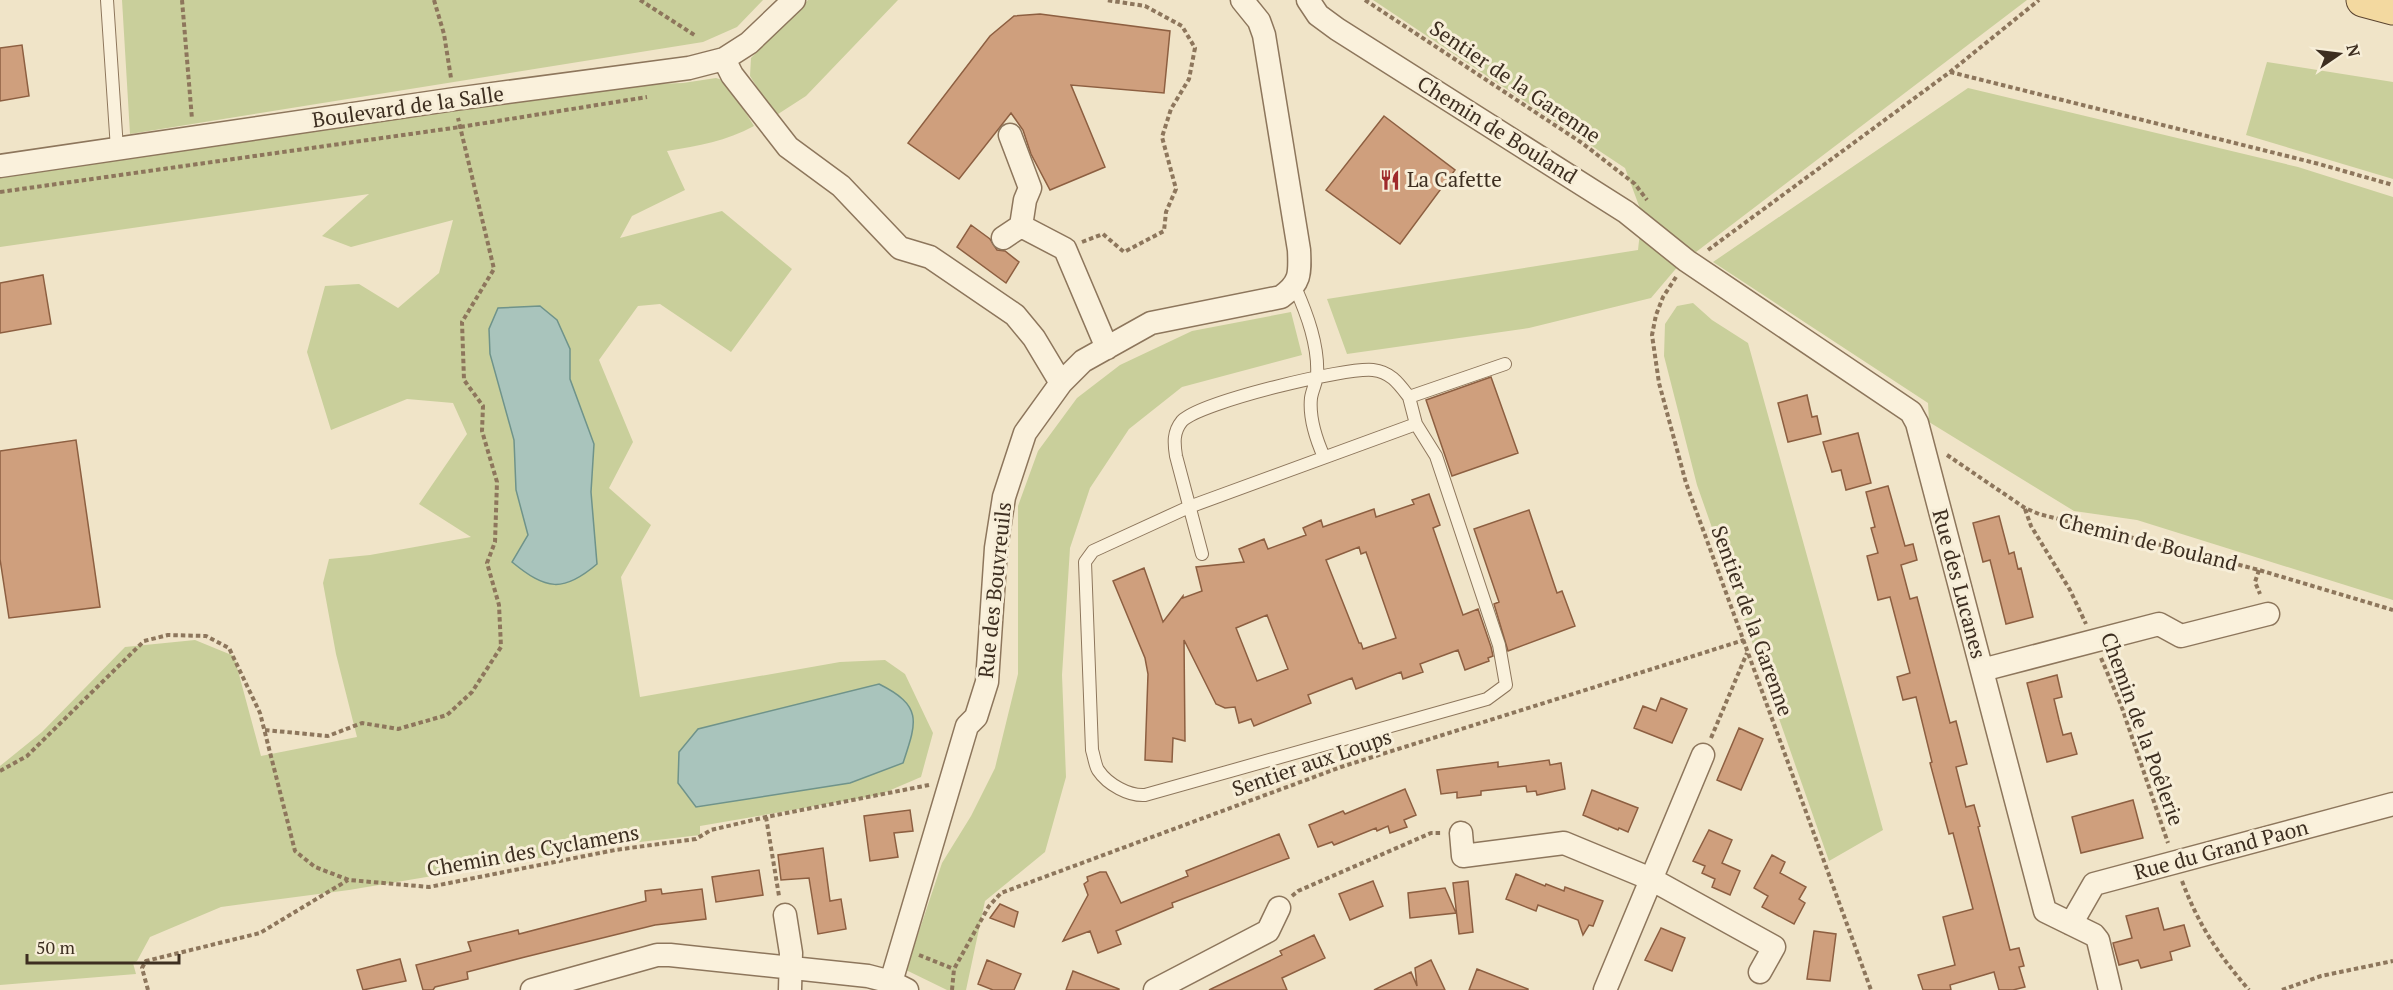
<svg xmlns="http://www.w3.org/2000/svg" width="2393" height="990" font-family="'PT Serif',serif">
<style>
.green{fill:#c9cf9b}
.water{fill:#a9c4bc;stroke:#6f938a;stroke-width:1.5}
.building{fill:#cf9f7d;stroke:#8d5f41;stroke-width:1.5;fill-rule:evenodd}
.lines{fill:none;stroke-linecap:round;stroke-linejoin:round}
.lane-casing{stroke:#8d765c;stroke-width:14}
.street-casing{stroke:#8d765c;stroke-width:25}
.primary-casing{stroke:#5b4430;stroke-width:35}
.path{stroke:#8d765c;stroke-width:4;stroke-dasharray:4.5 3;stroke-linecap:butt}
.lane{stroke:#faf1dc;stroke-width:12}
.street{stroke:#faf1dc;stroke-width:22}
.primary{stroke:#f3d9a0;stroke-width:33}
.labels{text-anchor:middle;stroke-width:6;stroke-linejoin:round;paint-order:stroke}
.street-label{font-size:21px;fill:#3d2e20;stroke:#f7eed8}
.poi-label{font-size:21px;fill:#3d2e20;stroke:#f7eed8;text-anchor:start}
</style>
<rect width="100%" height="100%" fill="#f0e4c8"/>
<!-- green -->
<path class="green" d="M122,0h641l-26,27 -34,15 -573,92z
M808,0h90l-92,96 -31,20 -25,-40 1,-18z
M1373,0h654l-348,265 -28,33 -122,30 -182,26 -20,-55 311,-49 4,-36 -17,-46z
M2267,62l126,20v97l-147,-44z
M716,78l10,3 28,45c-28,15 -55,20 -87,25l18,39 -53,26 -12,22 102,-27 70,58 -61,83 -71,-48 -22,2 -39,54 34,82 -24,46 42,37 -30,52 19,120 200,-35 45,-2 20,14 28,59 -12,44 -42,18 -179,31v9l-77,9 -274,46 -128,17 -71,30 -13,24 -4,2 3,11 -136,11v-219l42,-34 83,-85 70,-7 39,16 27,100 96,-19 -21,-83 -13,-71 6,-24 41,-4 101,-18 -52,-33 48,-70 -14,-31 -46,-4 -76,31 -24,-78 18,-66 34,-2 39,24 41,-35 14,-53 -102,27 -29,-11 47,-42 -369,53v-70l623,-92 60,-2z
M1968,88l330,79 95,30v403l-256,-80 -63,-9 -145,-89 -1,-19 -215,-141z
M1693,303l19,17 36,23 135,487 -54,31 -132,-376 -33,-129 1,-32 12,-18z
M1291,312l11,43 -120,32 -53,42 -39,59 -20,60 -8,127 4,102 -21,75 -60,49 -19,89h-19l-41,-20 36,-107 29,-47 24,-48 23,-94v-168l20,-55 39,-53 43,-33 72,-34z"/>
<!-- water -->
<path class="water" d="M540,306l17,14 13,29v30l24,65 -3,48 6,72c-34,29 -51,26 -85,-2l16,-27 -12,-45 -2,-50 -24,-86 -1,-25 9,-21z
M879,684c44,22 38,37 24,79l-53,20 -154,24 -18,-24 1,-31 19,-23z"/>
<!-- building -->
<path class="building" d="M1040,14l130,17 -6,62 -93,-8 34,82 -55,23 -19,-36 -8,-24 -12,-17 -52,66 -51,-36 82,-107 24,-20z
M22,45l7,51 -29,5v-53z
M1384,116l71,54 -55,74 -74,-54z
M971,225l19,14 7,11 8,1 14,11 -13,21 -49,-36z
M43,275l8,49 -51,9v-50z
M1491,377l27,76 -66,23 -26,-76z
M1807,395l5,22 5,-1 4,18 -33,8 -10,-39z
M1858,433l13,50 -25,7 -5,-20 -9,2 -9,-30z
M76,440l24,167 -91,11 -9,-59v-108z
M1888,486l17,60 8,-2 4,16 -16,5 9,34 7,-2 33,126 6,-2 11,43 -11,3 10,40 8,-2 6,21 -2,1 32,123 9,-2 5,18 -5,1 6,20 -12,3h-14l-5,-18 -44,13 1,5h-28l-5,-15 37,-10 -12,-48 30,-8 -20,-76 -4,1 -19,-71 2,-1 -16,-65 -13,3 -6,-23 13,-4 -20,-76 -12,3 -11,-44 11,-3 -7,-25 4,-1 -9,-35z
M1429,494l11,31 -7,3 30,87 15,-6 13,38 2,9 -5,2 1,3 -24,9 -7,-20 -38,14 3,8 -20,7 -2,-7 -45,17 -4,-11 -44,17 3,8 -57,23 -3,-7 -12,4 -4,-16 -10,1 -9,-4 -32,-64 1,101 -12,-3 -1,24 -27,-2 3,-86 -3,-16 -32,-77 31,-13 19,54 20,-26v2l19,-7 -6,-24 48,-5 -5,-13 25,-10 4,10 38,-14 -3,-7 18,-8 2,7 51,-18 2,8 38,-13 -2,-4zM1359,547l2,7 5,-2 30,86 -33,11 -2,-6h-2l-33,-83zM1267,615l21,54 -31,12 -21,-53z
M1529,510l28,83 5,-2 13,35 -67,25 -14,-47 5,-2 -25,-73z
M1999,516l10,38 5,-2 4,17 3,-1 12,49 -27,7 -16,-64 -7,2 -10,-39z
M2057,675l5,22 -8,2 5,21 4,15 8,-2 6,21 -30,8 -20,-79z
M1661,698l26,11 -15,34 -38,-15 9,-22 13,5z
M1739,728l24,11 -22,51 -24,-10z
M1549,760l1,5 11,-2 4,26 -28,6 -1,-4 -9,1 -1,-6 -45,5v4l-24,3v-6l-16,2 -4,-24 61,-8v5z
M1405,789l11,26 -12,5 3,7 -17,6 -2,-7 -11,5 -1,-3 -42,17 -2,-3 -14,5 -9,-22 34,-14 2,3z
M1592,790l46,18 -10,24 -9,-4 -1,2 -35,-15z
M2133,800l10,38 -62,15 -9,-36z
M910,810l3,21 -19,2 4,24 -28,4 -6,-45z
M1709,830l23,10 -10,23 18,8 -10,24 -18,-8 3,-8 -13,-6 3,-7 -12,-5z
M1279,834l10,24 -117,45 1,4 -57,24 5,13 -23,9 -8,-22 -27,10 25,-46 -4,-11 4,-3 -1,-4 13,-5h6l15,31 67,-27 -2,-5z
M823,848l7,53 11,-2 5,30 -28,5 -9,-56 -28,2 -3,-25z
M1772,855l13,7 -5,11 26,14 -7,12 6,4 -11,21 -32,-17 6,-11 -14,-8z
M759,870l4,25 -47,7 -4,-25z
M1516,874l29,12 1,-2 18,7 1,-4 38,14 -10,25 -4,-1 -6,10 -5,-15 -40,-15 -2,6 -30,-12z
M1373,881l10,25 -33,14 -11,-26z
M1468,881l5,51 -14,2 -6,-51z
M1445,888l11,25 -46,5 -2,-25z
M661,889l1,5 40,-5 4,30 -51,6 -130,32 -58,15 1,7 -33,8 -2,3h-10l-7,-25 55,-14 -3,-9 50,-12 1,4 127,-33 -1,-10z
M1000,904l18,8 -4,15 -24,-9z
M2158,908l6,22 20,-5 6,21 -20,6 2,8 -31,8 -3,-8 -19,5 -6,-22 19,-5 -6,-22z
M1661,928l24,10 -13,33 -27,-11z
M1814,931l22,3 -6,47 -23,-2z
M1314,935l11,23 -43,20 5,12h-78l73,-35 -2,-4z
M400,959l6,22 -43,9 -6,-20z
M987,960l34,14 -7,16h-21l-15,-6z
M1431,960l14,30h-71l37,-18 6,14 -2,-18z
M1477,969l51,20v1h-59z
M1073,971l46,18v1h-53z"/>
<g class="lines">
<!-- lane casing -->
<g class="lane-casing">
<path id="lane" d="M107,0l10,149
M1295,287c12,27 24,59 22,89 -1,7 -5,15 -6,22 -2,19 5,41 13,59
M1416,424l-227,83 -96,44 -8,11 7,188c2,6 3,15 6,20 10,15 31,26 47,25l342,-96 19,-14 -7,-40 -63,-189 -20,-32 -7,-27 96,-33
M1202,554l-26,-98c-2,-13 -3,-24 6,-35 19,-19 163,-54 191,-51 18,2 26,14 36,27"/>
</g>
<!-- street casing -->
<g class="street-casing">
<path id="street" d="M1308,0l10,15 19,14 289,183 61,49 224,151 6,11 128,488 49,24 4,5 12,50
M724,59l8,16 56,72 53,39 59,62 30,9 85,58 19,23 27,45
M1010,135l20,53 -5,12 -4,26
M0,166l455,-67 234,-31 35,-9 25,-16 45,-43
M1003,238l18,-12 44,23 42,99
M1982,670l177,-46 22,12 87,-22
M1461,833l2,23 101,-13 87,36 123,68 -14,25
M785,915l6,38 -1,37
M2071,924l23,-40 299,-80
M891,982l76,-256 9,-9 11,-35 9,-134 8,-51 21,-64 36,-50 22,-22 68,-38 130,-26c20,-14 19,-24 18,-47l-35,-215 -5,-14 -17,-21
M532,990l125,-35h13l198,21 23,6 16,8
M1155,990l113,-59 11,-23
M1605,990l98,-235"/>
</g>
<!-- primary casing -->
<g class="primary-casing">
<path id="primary" d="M2363,0l30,8"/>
</g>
<!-- path -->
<path class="path" d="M182,0l10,119
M434,0l10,34 7,44
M640,0l56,36
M1365,0l217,143 53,41 12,16
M1950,72l369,92 74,21
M0,192l460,-65 187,-30
M1082,242l21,-8 21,18 40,-21 2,-19 10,-23 -14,-52 9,-28 18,-30 6,-31 -13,-22 -37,-20 -39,-6
M1708,250l242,-178 89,-72
M1676,277l-13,20 -7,18 -4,20 7,48 27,100 185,507
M1947,455l78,53 14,6 220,56 134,40
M2025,509l6,17 39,64 16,34
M2259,570l-4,12 5,12
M2101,658l20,47 47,138
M265,730l63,6 34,-13 36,6 49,-14 25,-23 29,-45 -2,-42 -12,-42 8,-21 2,-60 -15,-51 1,-25 -19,-26 -2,-58 32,-53 -36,-151
M1711,738l36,-85
M0,771l27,-15 117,-115 24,-6 38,1 23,12 31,65 35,138 20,16 34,13 80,7 186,-37 81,-11 15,-9 55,-13 163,-32
M766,817l13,79
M2182,881c17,45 36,73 67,109
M1292,896l6,-5 133,-58h11
M919,955l35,14
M148,990l-6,-22 4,-7 114,-28 88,-53
M952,990l2,-21 35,-63 12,-13 340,-126 403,-127
M2282,990l39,-14 72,-15"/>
<!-- lane -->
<use href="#lane" class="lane"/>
<!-- street -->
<use href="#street" class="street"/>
<!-- primary -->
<use href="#primary" class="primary"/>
</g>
<!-- icons -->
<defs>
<g id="restaurant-bare" transform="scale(1.62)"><path d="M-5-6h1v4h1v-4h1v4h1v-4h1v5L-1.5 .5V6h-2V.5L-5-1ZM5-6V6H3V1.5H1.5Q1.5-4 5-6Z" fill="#9e2a2b" stroke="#f7eed8" stroke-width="2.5" paint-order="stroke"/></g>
</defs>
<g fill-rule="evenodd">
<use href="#restaurant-bare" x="1390" y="180"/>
</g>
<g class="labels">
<!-- street labels -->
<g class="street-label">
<text transform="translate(1515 82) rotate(34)" y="7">Sentier de la Garenne</text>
<text transform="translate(408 107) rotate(-8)" y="7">Boulevard de la Salle</text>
<text transform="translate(1497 130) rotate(32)" y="7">Chemin de Bouland</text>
<text transform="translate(2148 542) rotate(14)" y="7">Chemin de Bouland</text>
<text transform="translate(1959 584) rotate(75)" y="7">Rue des Lucanes</text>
<text transform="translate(995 590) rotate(-84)" y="7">Rue des Bouvreuils</text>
<text transform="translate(1752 621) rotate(70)" y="7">Sentier de la Garenne</text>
<text transform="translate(2142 729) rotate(70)" y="7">Chemin de la Poêlerie</text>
<text transform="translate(1312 763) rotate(-19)" y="7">Sentier aux Loups</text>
<text transform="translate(2221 850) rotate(-15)" y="7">Rue du Grand Paon</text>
<text transform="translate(533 851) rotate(-10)" y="7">Chemin des Cyclamens</text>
</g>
<!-- poi labels -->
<g class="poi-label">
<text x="1407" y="187">La Cafette</text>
</g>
</g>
<!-- north arrow -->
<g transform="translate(2339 54) rotate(76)" stroke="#f7eed8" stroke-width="4.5" paint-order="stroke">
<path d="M0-4.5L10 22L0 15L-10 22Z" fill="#3d2e20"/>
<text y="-9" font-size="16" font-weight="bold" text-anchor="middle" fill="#3d2e20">N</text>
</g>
<!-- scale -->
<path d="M27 954v9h152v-9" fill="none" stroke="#3d2e20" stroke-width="3"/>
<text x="36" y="954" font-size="18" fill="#3d2e20" stroke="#f7eed8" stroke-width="4.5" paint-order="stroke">50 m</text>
</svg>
